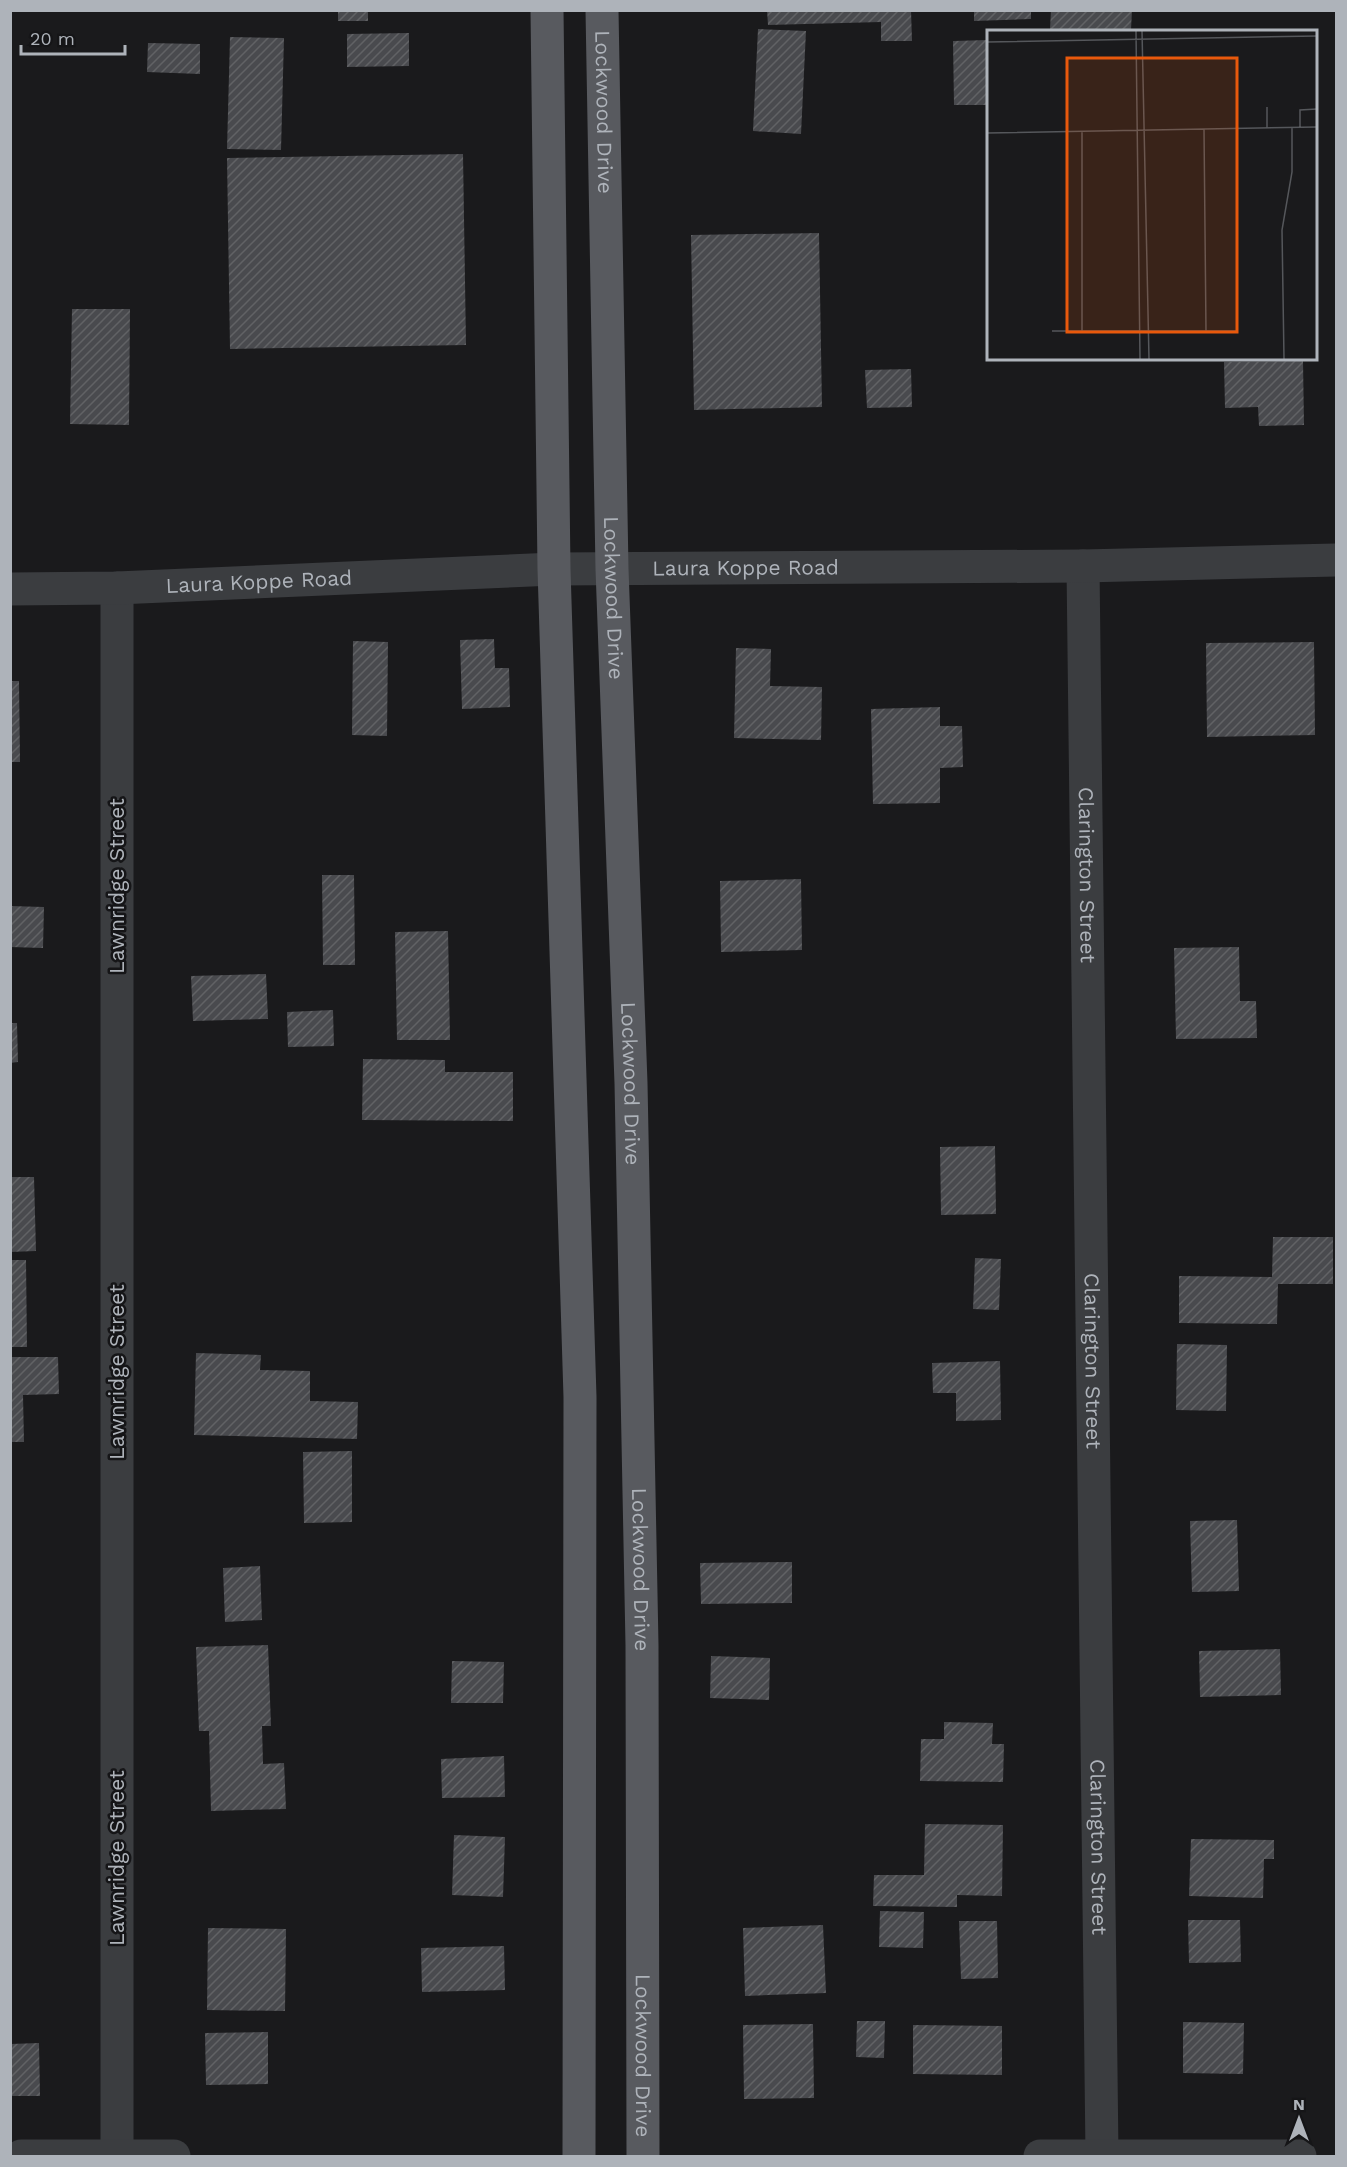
<svg xmlns="http://www.w3.org/2000/svg" width="1347" height="2167" font-family="'Work Sans',sans-serif">
<style>
.building{fill:url(#building-hatch)}
.lines{fill:none;stroke-linecap:round;stroke-linejoin:round}
.minor{stroke:#3b3d40;stroke-width:33}
.major{stroke:#585a5f;stroke-width:33}
.labels{text-anchor:middle;stroke-width:5;stroke-linejoin:round;paint-order:stroke}
.street-label{font-size:21px;fill:#aeb3ba;stroke:#151517}
.inset-road{fill:none;stroke:#55575b;stroke-width:1.5}
.view{fill:#e8590c;fill-opacity:0.15;stroke:#e8590c;stroke-width:3}
.inset-edge{fill:none;stroke:#aeb3ba;stroke-width:3}
</style>
<defs>
<pattern id="building-hatch" width="6" height="6" patternUnits="userSpaceOnUse" patternTransform="scale(1.5)"><rect width="6" height="6" fill="#494a4e"/><path d="M-1 1l2-2M0 6l6-6M5 7l2-2" fill="none" stroke="#616265"/></pattern>
</defs>
<rect width="100%" height="100%" fill="#1a1a1c"/>
<!-- building -->
<path class="building" d="M338,10h30v11h-30z
M767,10h144l1,31h-31v-19l-113,3z
M974,10h57v9l-57,2z
M1051,10h81l-1,20 -81,-1z
M758,29l48,2 -5,103 -48,-3z
M409,33v33l-62,1v-33z
M230,37l54,1 -3,112 -54,-1z
M988,40v65h-34l-1,-64z
M148,43l52,1v30l-53,-2z
M463,154l3,191 -236,4 -3,-191z
M819,233l3,174 -128,3 -3,-175z
M72,309h58l-1,116 -59,-1z
M1303,361l1,64 -45,1 -1,-19 -33,1 -1,-46z
M911,369l1,38 -45,1 -2,-38z
M494,639l1,29h14l1,39 -48,2 -2,-69z
M353,641l35,1 -1,94 -35,-1z
M1314,642l1,93 -108,2 -1,-94z
M736,648l35,1 -1,37 52,1 -1,53 -87,-2z
M10,681h9l1,81h-10z
M940,707v19h22l1,41 -23,1v35l-67,1 -2,-95z
M322,875h32l1,90h-32z
M801,879l1,71 -81,2 -1,-71z
M10,906l34,1 -1,41 -33,-1z
M448,931l2,109h-53l-2,-108z
M1239,947l1,54h16l1,37 -81,1 -2,-91z
M266,974l2,45 -75,2 -2,-45z
M333,1010l1,36 -46,1 -1,-35z
M10,1023h7l1,39 -8,1z
M363,1059l82,1v12h68v49l-151,-1z
M995,1146l1,68 -55,1 -1,-68z
M10,1177h24l2,74 -26,1z
M1273,1237h60v47h-55l-1,40 -98,-1v-47l93,1z
M975,1258l26,1 -2,51 -26,-1z
M10,1260h16l1,87h-17z
M1177,1344l50,1 -1,66 -50,-1z
M196,1353l65,2 -1,15 50,1v30l48,1 -1,37 -163,-4z
M10,1357h48l1,37 -36,1 1,47h-14z
M1000,1361l1,59 -45,1v-28h-23l-1,-30z
M352,1451v71l-48,1 -1,-71z
M1237,1520l2,71 -47,1 -2,-71z
M792,1562v41l-91,1 -1,-41z
M260,1566l2,54 -37,2 -2,-54z
M268,1645l3,81h-9l1,38 21,-1 2,46 -75,2 -2,-80h-10l-3,-84z
M1280,1649l1,46 -81,2 -1,-46z
M711,1656l59,2 -1,42 -59,-2z
M452,1661l52,1 -1,41h-52z
M944,1722l49,1 -1,21h12l-1,38 -83,-1 1,-42h23z
M504,1756l1,41 -63,1 -1,-39z
M925,1824l78,1 -1,71 -45,-1v12l-84,-1 1,-31h50z
M454,1835l51,2 -2,60 -51,-2z
M1191,1839l83,1v19h-10l-1,39 -74,-2z
M880,1911l44,1 -1,36 -44,-1z
M1188,1920h52l1,42 -52,1z
M959,1921h38l1,57 -37,1z
M823,1925l3,68 -81,3 -2,-68z
M208,1928l78,1 -1,82 -78,-1z
M504,1946l1,44 -83,2 -1,-44z
M857,2021h28l-1,37 -28,-1z
M1183,2022l61,1 -1,51 -60,-1z
M813,2024l1,74 -70,1 -1,-74z
M913,2025l89,1v49l-89,-1z
M268,2032v52l-62,1 -1,-52z
M39,2043l1,53h-30v-52z"/>
<g class="lines">
<!-- minor -->
<g class="minor">
<path id="s1" d="M1083,566l19,1589"/>
<path d="M117,588v1567"/>
<path id="s2" d="M10,589l107,-1 437,-19 529,-3 253,-6"/>
<path d="M21,2156h153"/>
<path d="M1040,2156h260"/>
</g>
<!-- major -->
<g class="major">
<path d="M547,10l7,559 26,828 -1,759"/>
<path id="s3" d="M602,10l10,559 19,514 11,562 1,511"/>
</g>
</g>
<g class="labels">
<!-- street labels -->
<g class="street-label">
<text dy="7" stroke="none"><textPath href="#s3" startOffset="102">Lockwood Drive</textPath></text>
<text dy="7" stroke="none"><textPath href="#s2" startOffset="736">Laura Koppe Road</textPath></text>
<text dy="7" stroke="none"><textPath href="#s2" startOffset="249">Laura Koppe Road</textPath></text>
<text dy="7" stroke="none"><textPath href="#s3" startOffset="588">Lockwood Drive</textPath></text>
<text dy="7" stroke="none"><textPath href="#s1" startOffset="309">Clarington Street</textPath></text>
<text transform="translate(117 886) rotate(-90)" y="7">Lawnridge Street</text>
<text dy="7" stroke="none"><textPath href="#s3" startOffset="1074">Lockwood Drive</textPath></text>
<text dy="7" stroke="none"><textPath href="#s1" startOffset="795">Clarington Street</textPath></text>
<text transform="translate(117 1372) rotate(-90)" y="7">Lawnridge Street</text>
<text dy="7" stroke="none"><textPath href="#s3" startOffset="1560">Lockwood Drive</textPath></text>
<text dy="7" stroke="none"><textPath href="#s1" startOffset="1281">Clarington Street</textPath></text>
<text transform="translate(117 1858) rotate(-90)" y="7">Lawnridge Street</text>
<text dy="7" stroke="none"><textPath href="#s3" startOffset="2046">Lockwood Drive</textPath></text>
</g>
</g>
<!-- overview -->
<g transform="translate(987 30)">
<rect width="330" height="330" fill="#1a1a1c"/>
<path class="inset-road" d="M149,1l4,328M155,1l7,328M0,12l330,-6M313,97v-17l17,-1M280,98v-21M217,99l2,202M95,102v199M0,103l330,-6M65,301h185M297,329l-2,-129 10,-58v-45"/>
<path class="view" d="M80,28h170v274h-170z"/>
<rect width="330" height="330" class="inset-edge"/>
</g>
<!-- border -->
<rect width="1347" height="2167" fill="none" stroke="#aeb3ba" stroke-width="24"/>
<!-- north arrow -->
<g transform="translate(1299 2119)" stroke="#151517" stroke-width="4.5" paint-order="stroke">
<path d="M0-4.5L10 22L0 15L-10 22Z" fill="#aeb3ba"/>
<text y="-9" font-size="16" font-weight="bold" text-anchor="middle" fill="#aeb3ba">N</text>
</g>
<!-- scale -->
<path d="M21 45v9h104v-9" fill="none" stroke="#aeb3ba" stroke-width="3"/>
<text x="30" y="45" font-size="18" fill="#aeb3ba" stroke="#151517" stroke-width="4.5" paint-order="stroke">20 m</text>
</svg>
